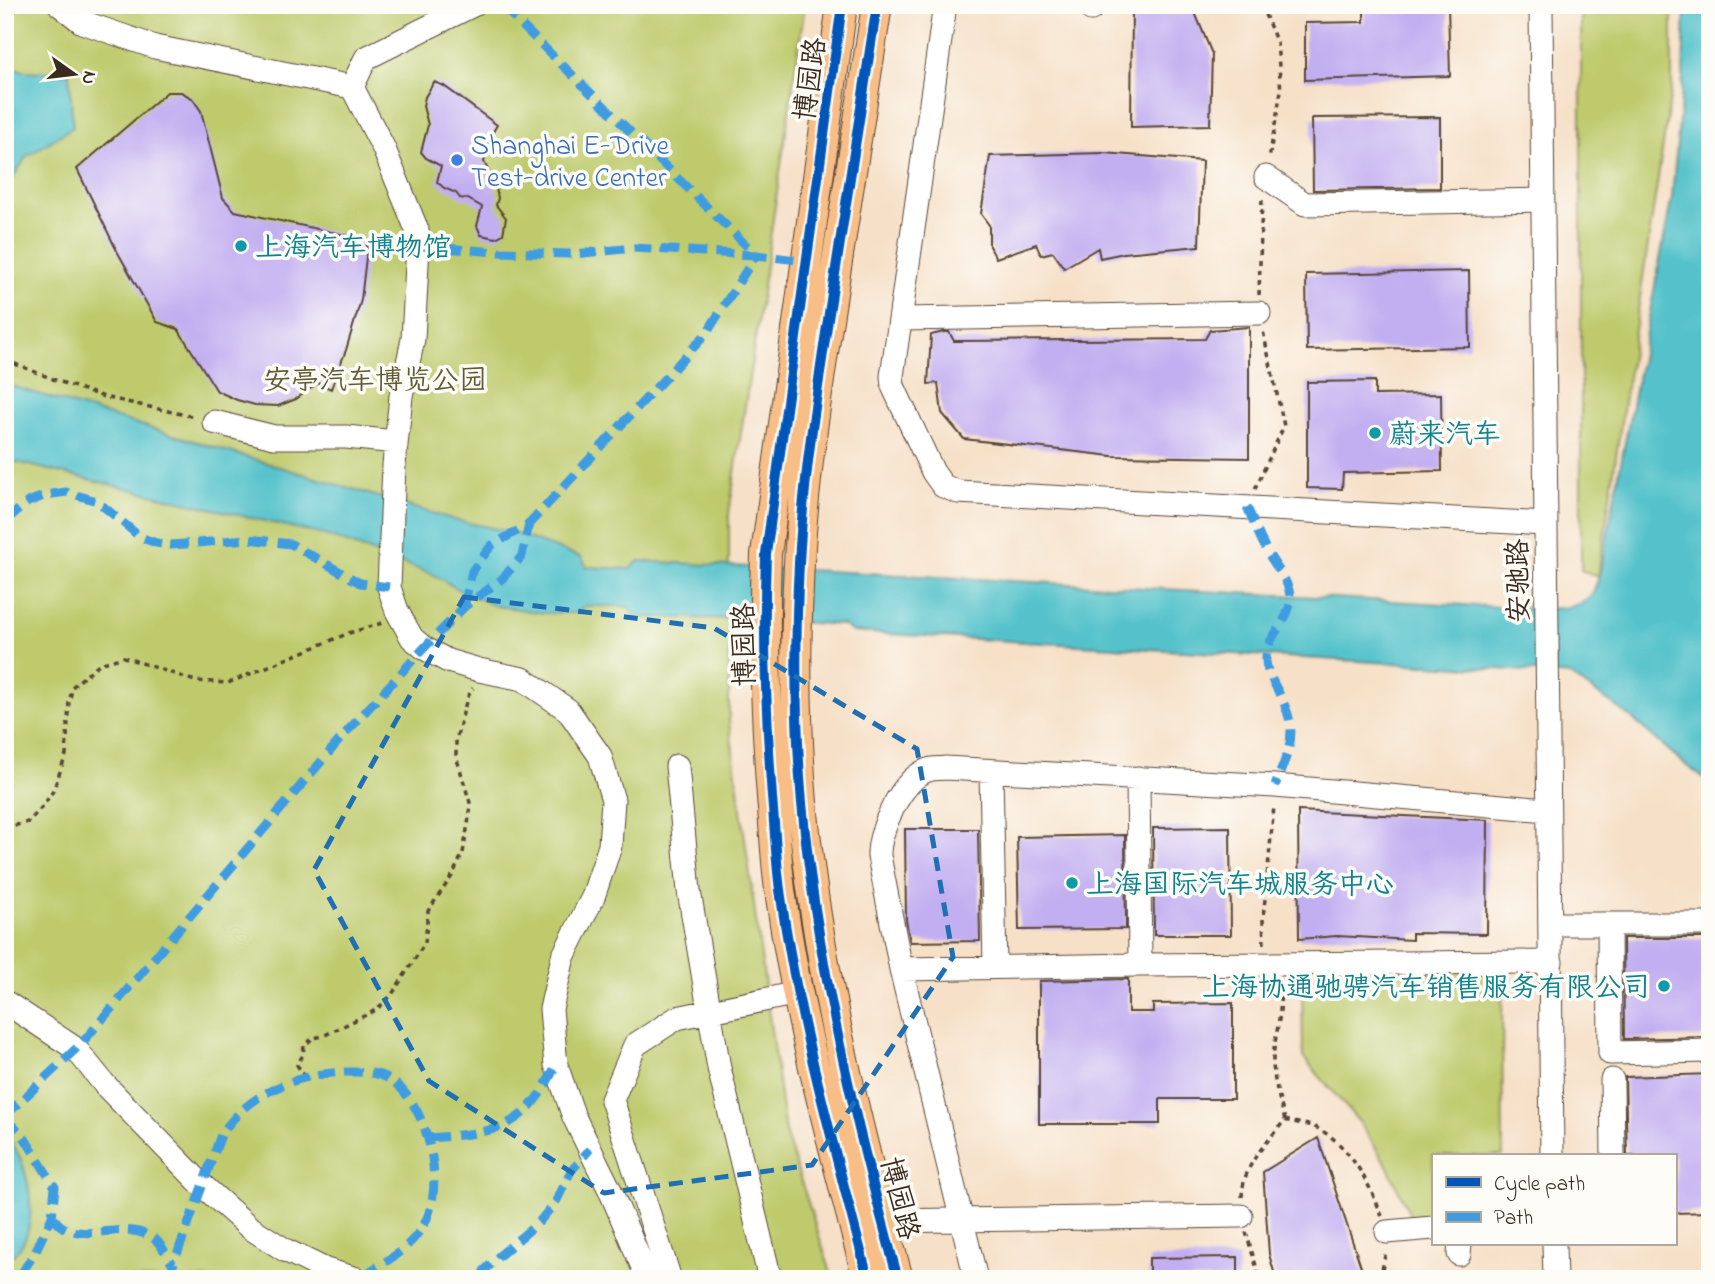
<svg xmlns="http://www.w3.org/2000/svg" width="1715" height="1284" font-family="'Indie Flower','LXGW WenKai TC',sans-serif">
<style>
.green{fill:#beca6c;stroke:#7c7a45;stroke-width:2}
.water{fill:#55c2cb;stroke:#487674;stroke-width:2}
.building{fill:#c2aff1}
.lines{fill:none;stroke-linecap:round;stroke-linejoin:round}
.minor-casing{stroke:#574537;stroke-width:25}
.major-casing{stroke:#574537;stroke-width:32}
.path{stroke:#574537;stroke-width:3.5;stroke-dasharray:5 5;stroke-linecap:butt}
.minor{stroke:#fff;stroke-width:23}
.major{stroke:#f7be87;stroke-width:30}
.quiet{stroke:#3f9ce0;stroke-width:9;stroke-dasharray:18 9;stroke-linecap:butt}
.cycleway-casing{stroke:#fdfcf7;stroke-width:15}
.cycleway{stroke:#0057b8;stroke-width:10}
.marked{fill:none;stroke:#1f6fb2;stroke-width:5;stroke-dasharray:14 9;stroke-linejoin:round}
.shop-dot{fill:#3f7fe0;stroke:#fdfcf7;stroke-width:2.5}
.culture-dot{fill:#0f9aa8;stroke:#fdfcf7;stroke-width:2.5}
.labels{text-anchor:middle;stroke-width:7;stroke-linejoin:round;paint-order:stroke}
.street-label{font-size:28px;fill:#3b2a1e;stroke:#fdfcf7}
.shop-label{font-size:28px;fill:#366cbe;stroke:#fdfcf7;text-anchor:start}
.culture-label{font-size:28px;fill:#0d838f;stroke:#fdfcf7;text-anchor:start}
.park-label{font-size:28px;fill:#625a35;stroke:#fdfcf7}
</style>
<rect width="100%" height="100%" fill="#fdfcf7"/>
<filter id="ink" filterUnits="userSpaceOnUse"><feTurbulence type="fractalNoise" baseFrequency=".0143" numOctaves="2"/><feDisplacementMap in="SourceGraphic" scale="14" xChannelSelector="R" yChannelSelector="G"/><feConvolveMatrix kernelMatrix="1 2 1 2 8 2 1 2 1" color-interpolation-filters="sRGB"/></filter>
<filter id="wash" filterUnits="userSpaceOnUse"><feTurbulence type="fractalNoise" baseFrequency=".00686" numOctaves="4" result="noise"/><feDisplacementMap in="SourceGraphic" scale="28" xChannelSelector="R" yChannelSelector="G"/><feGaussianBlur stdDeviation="1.57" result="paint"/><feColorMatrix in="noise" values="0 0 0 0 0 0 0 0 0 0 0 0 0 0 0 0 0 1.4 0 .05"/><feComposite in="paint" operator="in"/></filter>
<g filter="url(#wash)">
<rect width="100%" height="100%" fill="#f6e0c7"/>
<!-- green -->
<path class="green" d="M5,5h800l-76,508v209l56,410 48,147h-828z
M1581,5h91v80l-74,491 -17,-6z
M1502,971l1,185h-70v59h-23l-22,-48 -28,-44 -57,-66 -1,-80z"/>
<!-- water -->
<path class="water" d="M1685,5h25v777l-22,-15 -60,-52 -58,-40 -56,-5 -661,-38 -10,-7 -95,-6 -112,-2 -9,-11h-43l-7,7h-32l-49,-7 -33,-14 -31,-18 -104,-38 -316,-75 -7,4v-81l450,136 56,12 70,25 6,10 43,2 9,-8 882,47c20,0 56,5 70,-13 8,-10 10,-31 13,-43l68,-355 11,-119z
M5,63l18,8 46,2 4,54 -47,30 -21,34z
M5,1133c22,26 34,79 18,110 -4,7 -12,14 -18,21z"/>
<g id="blocks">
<!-- building -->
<path class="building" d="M1132,5h58l4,5 18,44 -2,71 -79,2z
M1364,5h84l2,71 -145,4v-57l59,-1z
M434,82l10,4 53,39 -7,12 -6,25 11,22 3,14 -2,7 10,13 -3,16 -7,4 -15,-3 -4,-9 5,-19 -14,-8 -8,-1 -4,-5 -12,-5 -7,-6 4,-16 -15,-8 -5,-6 7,-27 -5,-19 2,-9z
M167,92h14l11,6 9,13 22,87 12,13 133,29 -7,60 -15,50 -15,39 -13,-6 -22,16 -18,7 -23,-1 -18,-5 -20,-9 -39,-62 -21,-7 -40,-71 -40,-82z
M1440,117v71l-127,2 -1,-72z
M1104,153l98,8 -3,85 -75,7 -24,5 -2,-10 -34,20 -11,-16 -12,3 -5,-11 -40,14 -7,-12v-21l-8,-11 9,-58z
M1469,271l1,76 -163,3 -1,-76z
M1249,327v131l-137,-2 -148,-17 -22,-26 -4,-30 -10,1 3,-49 13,-3h5l5,9 251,-2 5,-9z
M1375,381v14l66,-1 1,77 -99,2 -1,16 -35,-1v-106z
M1298,811l190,9 -1,114 -75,-1v7l-75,-4 -38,3z
M1230,827l1,108h-77l-1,-107z
M905,829h73l2,112 -70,1 -4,-22z
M1125,835l1,94 -107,1 -2,-93z
M1623,938h87v99l-86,2z
M1128,979v33h25v-8l80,-1v96h-73v25h-121v-143z
M1710,1074v138l-35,1v-57h-48l-2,-79z
M1318,1138l47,141h-89l-7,-25 -6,-82z
M1238,1257v22h-89v-21z"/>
</g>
</g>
<g filter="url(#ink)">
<use href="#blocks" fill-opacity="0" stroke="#574537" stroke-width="2"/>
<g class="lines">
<!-- minor casing -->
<g class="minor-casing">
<path id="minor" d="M60,5l22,17 73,25 197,40 32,62 33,81 1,16 -5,93 -12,57 -7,69 -5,122 8,24 15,27 12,10 24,13 31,9 44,9 45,31 32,46 13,44 -3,46 -17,51 -30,60 -12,52 5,56 18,52 36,73 38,89
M945,5l-53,371 1,10 40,86 10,14 15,6 588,32
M1541,5l11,1151
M1091,9v-4
M352,87l14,-29 107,-53
M1266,177l39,27 237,-4
M901,319l358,-6
M214,422l60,15h72l50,5
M677,766l12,125 30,177 51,211
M991,772l4,195
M1138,778l2,187
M1550,924h160
M1609,924l1,129 100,-2
M901,969l239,-4 411,-3
M5,1002l71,47 29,36 98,101 46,41 36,23 41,20 31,9
M1612,1080l1,76
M882,1221l359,-5
M1387,1232l46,-4
M1554,1244l1,35
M1459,1254l1,-10
M670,1279l-58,-179 23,-55 42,-27 121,-25
M976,1279l-75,-310 -22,-113c-1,-25 23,-78 49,-86 5,-2 12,-1 17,-2l330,18 272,24"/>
</g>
<!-- major casing -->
<g class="major-casing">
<path id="major" d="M842,5l-76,549c-3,81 0,162 6,243 3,33 4,67 9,100 18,129 55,256 87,382
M877,5c-15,94 -29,188 -44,282 -14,92 -29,183 -34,276 -4,79 -4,161 3,240 15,161 53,320 96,476"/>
</g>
<!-- path -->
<path class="path" d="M1261,5l16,38 4,48 -12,68
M1259,295l3,-97
M5,360l53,21 46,16 91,20
M1255,489l29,-63 -21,-95
M5,828l23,-6 15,-16 10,-15 13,-36 3,-53 4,-16 26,-22 25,-7 71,24 33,2 121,-50 33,-10
M1264,944l-1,-25 11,-113
M305,1077l-8,-12 6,-10 1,-9 9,-8 10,-2 53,-26 15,-14 34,-53 3,-32 24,-35 11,-23 8,-47 -15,-50v-16l11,-42 6,-10
M1285,1120c10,3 23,4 32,8 33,17 52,55 65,88
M1242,1197c1,-33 24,-53 43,-77 -5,-20 -12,-39 -12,-60 1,-26 13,-52 4,-77
M1246,1232l14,47
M1380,1279l6,-28"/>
<!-- minor -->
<use href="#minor" class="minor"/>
<!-- major -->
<use href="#major" class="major"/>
<!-- quiet -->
<path class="quiet" d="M418,246l79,6 77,2 60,-6 122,7 -255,-250
M1247,507c6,14 12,29 20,44 9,18 28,34 22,57 -6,20 -24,31 -23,53 1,13 9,23 14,34 20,39 9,53 -5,91
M5,521l23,-19 18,-7 20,-3 31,9 43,36 16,6 15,2 78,-6 42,5 69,39 29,4
M464,607l8,-36 19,-25 38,-22 177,-190 50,-79 50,6
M5,686v39
M5,1116l77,-73 261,-307 81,-88 40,-41 38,-28 20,-23 7,-32
M5,1118l19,19 31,50 -3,30 -18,37 -16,25
M429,1138c67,-6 95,-6 127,-73
M52,1217c4,4 8,9 12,11 28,14 65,-10 93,13 6,6 11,17 16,23
M168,1279l53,-144c28,-44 82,-64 134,-63 11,0 26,1 36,8 38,26 56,107 32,146 -15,25 -41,38 -66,53
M481,1279l3,-8 15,-15 40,-34 18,-22 14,-29 19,-22"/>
<!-- cycleway casing -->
<g class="cycleway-casing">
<path id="cycleway" d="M842,5l-76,549c-3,81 0,162 6,243 3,33 4,67 9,100 18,129 55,256 87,382
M877,5c-15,94 -29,188 -44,282 -14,92 -29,183 -34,276 -4,79 -4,161 3,240 15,161 53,320 96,476"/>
</g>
<!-- cycleway -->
<use href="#cycleway" class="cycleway"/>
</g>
</g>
<!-- marked area -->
<path class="marked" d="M464,597l250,31 203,121 36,208 -141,208 -208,28 -175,-112 -115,-211z"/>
<!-- markers -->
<circle class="shop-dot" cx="457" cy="160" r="7"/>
<g class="culture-dot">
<circle cx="241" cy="246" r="7"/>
<circle cx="1375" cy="433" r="7"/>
<circle cx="1072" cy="883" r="7"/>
<circle cx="1664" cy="986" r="7"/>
</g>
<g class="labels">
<!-- street labels -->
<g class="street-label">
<text transform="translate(809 79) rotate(-82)" y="10">博园路</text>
<text transform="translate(1517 581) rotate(-91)" y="10">安驰路</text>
<text transform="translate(743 645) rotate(-91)" y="10">博园路</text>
<text transform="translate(901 1198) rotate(76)" y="10">博园路</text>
</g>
<!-- shop labels -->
<g class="shop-label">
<text x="471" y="154">Shanghai E-Drive<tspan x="471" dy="32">Test-drive Center</tspan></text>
</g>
<!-- culture labels -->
<g class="culture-label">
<text x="255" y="256">上海汽车博物馆</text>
<text x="1389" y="443">蔚来汽车</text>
<text x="1086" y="893">上海国际汽车城服务中心</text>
<text x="1650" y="996" text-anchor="end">上海协通驰骋汽车销售服务有限公司</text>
</g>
<!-- park labels -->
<g class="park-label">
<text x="375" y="389">安亭汽车博览公园</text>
</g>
</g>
<!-- margin -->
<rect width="1715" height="1284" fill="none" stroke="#fdfcf7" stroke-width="28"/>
<!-- legend -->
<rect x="1432" y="1154" width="245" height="91" fill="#fdfcf7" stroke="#afa8a0" stroke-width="2"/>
<rect x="1446" y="1177" width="35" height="10" fill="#0057b8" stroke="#afa8a0" stroke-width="2"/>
<text x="1494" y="1190" font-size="21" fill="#3b2a1e">Cycle path</text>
<rect x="1446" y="1212" width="35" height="10" fill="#3f9ce0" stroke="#afa8a0" stroke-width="2"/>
<text x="1494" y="1224" font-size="21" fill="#3b2a1e">Path</text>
<!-- north arrow -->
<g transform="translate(74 74) rotate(104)" stroke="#fdfcf7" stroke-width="5" paint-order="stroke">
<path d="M0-5L12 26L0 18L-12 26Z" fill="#3b2a1e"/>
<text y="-10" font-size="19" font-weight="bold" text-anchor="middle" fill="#3b2a1e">N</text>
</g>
</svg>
